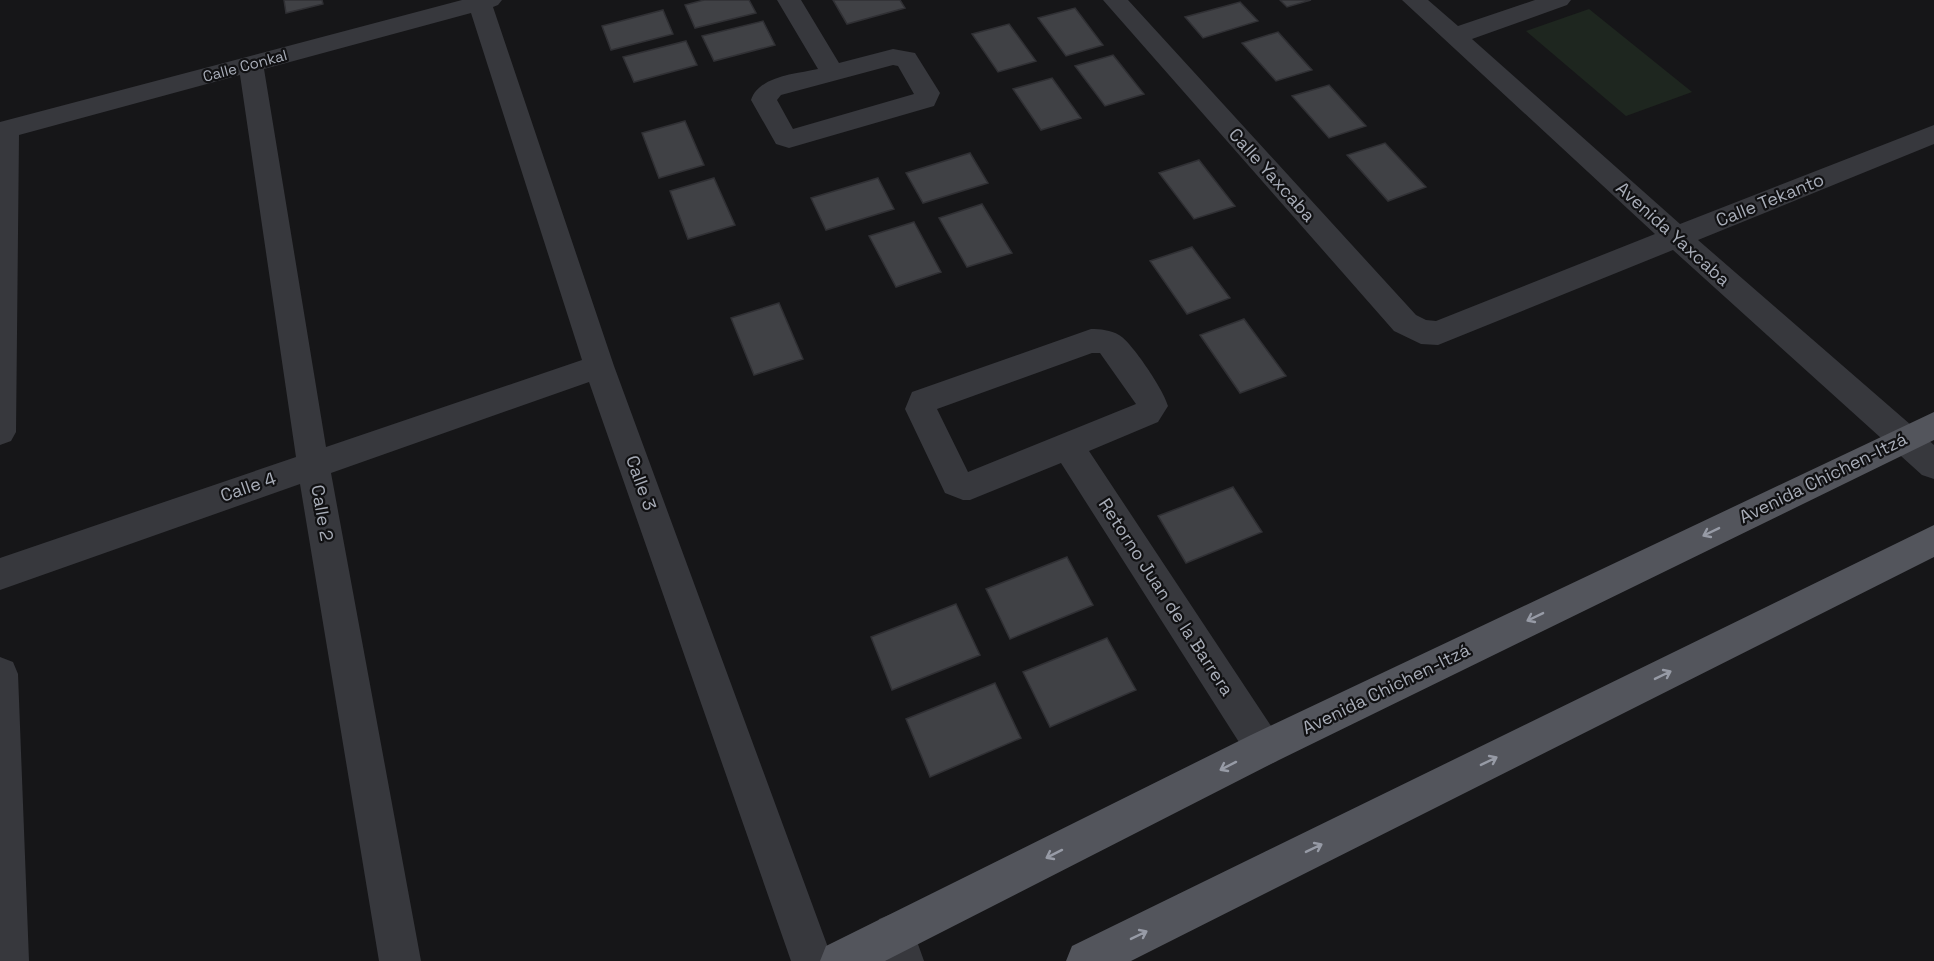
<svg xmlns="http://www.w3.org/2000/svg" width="1934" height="961" font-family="'Space Grotesk',sans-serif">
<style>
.green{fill:#1e261f}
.building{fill:#404145;stroke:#303034;stroke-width:1.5}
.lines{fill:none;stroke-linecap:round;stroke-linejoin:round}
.minor{fill:#37383d;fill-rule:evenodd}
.major{fill:#53555c;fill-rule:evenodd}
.oneway{stroke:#979ba6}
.labels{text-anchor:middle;stroke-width:4.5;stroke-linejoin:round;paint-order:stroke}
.far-street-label{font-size:15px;fill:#a8adb8;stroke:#111113}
.street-label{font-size:18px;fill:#a8adb8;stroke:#111113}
</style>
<rect width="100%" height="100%" fill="#161618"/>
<!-- green -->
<path class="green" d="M1589,9l103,83 -66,24 -100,-85z"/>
<!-- building -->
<path class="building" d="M284,0h38l1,4 -37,9z
M704,0h45l7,13 -61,15 -10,-23z
M833,0h67l5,8 -58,16z
M1280,0h31l-24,7z
M1240,2l18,19 -55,17 -18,-21z
M1075,8l28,37 -37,11 -28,-38z
M663,10l10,24 -62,16 -9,-24z
M763,21l12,24 -61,16 -12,-25z
M1009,24l27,37 -38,11 -26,-38z
M1278,32l34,38 -36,11 -34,-38z
M686,41l11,24 -63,17 -11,-25z
M1113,55l31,39 -39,12 -30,-40z
M1052,78l29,40 -40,12 -28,-41z
M1329,85l37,41 -37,12 -37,-42z
M685,121l19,44 -45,13 -17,-45z
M1385,143l41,44 -38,14 -41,-46z
M970,153l18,30 -65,20 -17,-30z
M1199,160l36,46 -41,13 -35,-46z
M714,178l21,47 -47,14 -18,-48z
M878,178l16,31 -68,21 -15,-32z
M982,204l30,49 -45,14 -28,-49z
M914,222l27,50 -45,15 -27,-51z
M1192,247l38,51 -43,16 -37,-53z
M779,303l24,56 -49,16 -23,-57z
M1244,319l42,57 -46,17 -40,-58z
M1233,487l29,45 -76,31 -28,-47z
M1067,557l26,48 -83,34 -24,-50z
M956,604l24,51 -88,35 -21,-53z
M1107,638l29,52 -86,37 -27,-55z
M995,683l26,55 -91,39 -24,-58z"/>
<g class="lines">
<!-- minor -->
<path class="minor" d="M462,0h40l-4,5 -5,2 121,359 219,595h-42l-202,-579 -258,91 90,488h-42l-79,-477 -300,106v-32l296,-101 -56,-382 -221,60 -3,297 -5,9 -11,4v-323zM471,13l111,347 -256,87 -62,-378z
M777,0h24l38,63 54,-14 22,4 25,40 -6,13 -145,42 -13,-4 -25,-44c8,-24 44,-26 67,-31zM893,65l5,1 16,28 -121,35 -16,-29 4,-5z
M1103,0h25l288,315 10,5 10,1 219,-87 -253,-234h26l30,26 77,-26h36l-4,5 -95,34 208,185 254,-99v19l-236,96 236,205v34l-12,-4 -249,-225 -235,95 -17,-1 -27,-13z
M1091,329c9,0 20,1 28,6 12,6 46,57 49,71l-10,16 -69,29 188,284 6,13 -6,13 -13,6 -13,-6 -190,-298 -91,37h-7l-18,-7 -40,-84 7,-17zM1092,353h8l36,51 -168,68 -31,-63z
M0,657l13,5 5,12 11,287h-29z
M894,913l15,6 15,42h-42l-9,-27 6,-15z"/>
<!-- major -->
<path class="major" d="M1934,412v28l-657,321 -392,200h-65l6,-15 425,-211z
M1934,525v32l-803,404h-65l6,-15z"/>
</g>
<!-- one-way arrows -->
<defs><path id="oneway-shaft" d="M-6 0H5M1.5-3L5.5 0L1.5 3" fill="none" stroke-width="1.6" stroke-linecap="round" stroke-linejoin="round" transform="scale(1.5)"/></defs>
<g class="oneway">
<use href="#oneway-shaft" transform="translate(1711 532) rotate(154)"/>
<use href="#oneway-shaft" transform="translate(1535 617) rotate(154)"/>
<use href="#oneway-shaft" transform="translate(1663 675) rotate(-26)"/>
<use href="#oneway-shaft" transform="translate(1489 761) rotate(-26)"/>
<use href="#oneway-shaft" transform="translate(1228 766) rotate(153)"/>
<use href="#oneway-shaft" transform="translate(1314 848) rotate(-26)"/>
<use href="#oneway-shaft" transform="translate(1054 854) rotate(153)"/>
<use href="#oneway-shaft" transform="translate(1139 935) rotate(-26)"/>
</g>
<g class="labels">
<!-- far-street labels -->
<g class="far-street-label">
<text transform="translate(245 66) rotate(-15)" y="5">Calle Conkal</text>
</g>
<!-- street labels -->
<g class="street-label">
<text transform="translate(1272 175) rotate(48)" y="6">Calle Yaxcaba</text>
<text transform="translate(1770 200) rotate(-22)" y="6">Calle Tekanto</text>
<text transform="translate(1673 234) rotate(42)" y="6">Avenida Yaxcaba</text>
<text transform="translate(1823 478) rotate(-26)" y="6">Avenida Chichen-Itzá</text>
<text transform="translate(641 483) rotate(70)" y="6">Calle 3</text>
<text transform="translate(248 487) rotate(-19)" y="6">Calle 4</text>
<text transform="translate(322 513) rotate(80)" y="6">Calle 2</text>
<text transform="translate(1166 597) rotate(57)" y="6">Retorno Juan de la Barrera</text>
<text transform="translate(1386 689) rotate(-26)" y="6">Avenida Chichen-Itzá</text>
</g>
</g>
</svg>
